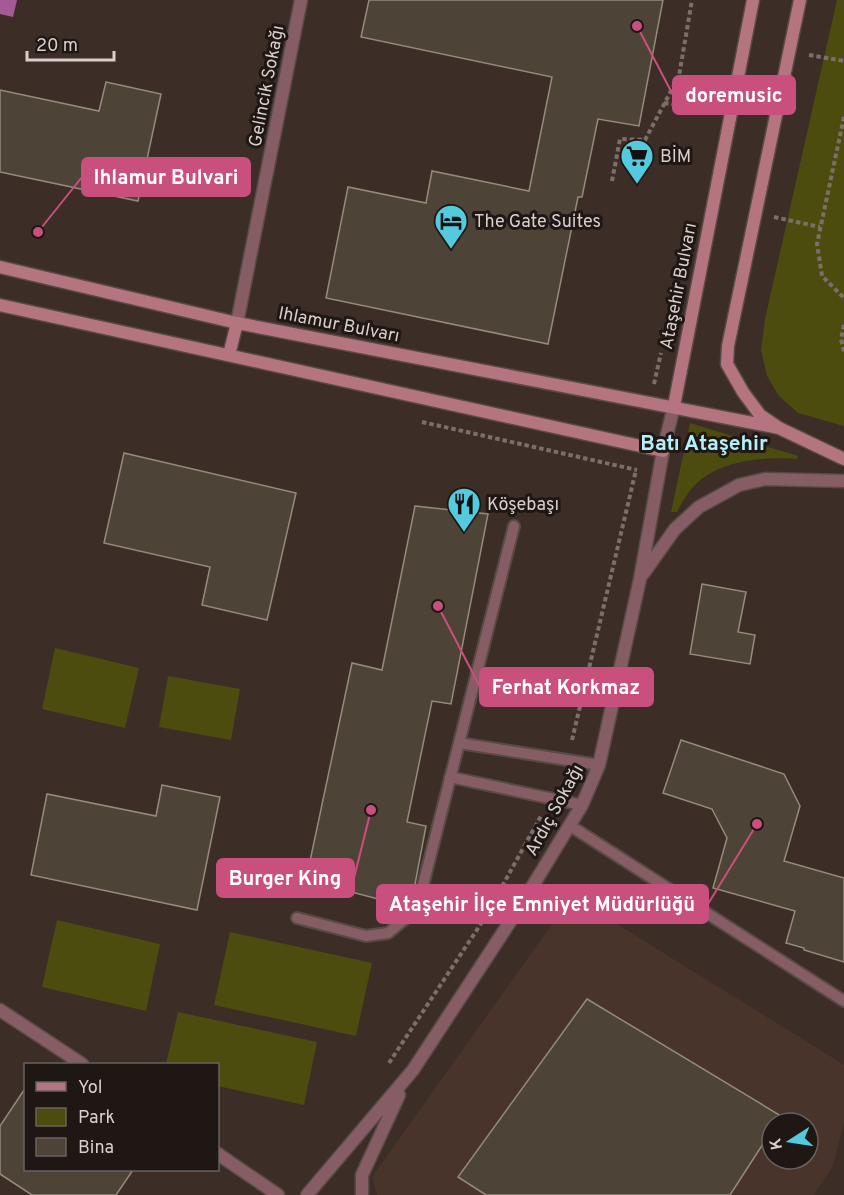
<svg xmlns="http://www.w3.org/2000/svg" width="844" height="1195" font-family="Overpass,sans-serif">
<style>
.built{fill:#49342b;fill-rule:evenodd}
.green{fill:#4c4c0f}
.water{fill:#a45b95}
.building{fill:#4d4437;stroke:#958b7c;stroke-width:1.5}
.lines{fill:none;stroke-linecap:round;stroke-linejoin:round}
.service-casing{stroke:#584a45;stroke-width:14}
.minor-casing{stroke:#584a45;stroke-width:15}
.tertiary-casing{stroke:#584a45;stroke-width:15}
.secondary-casing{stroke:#584a45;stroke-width:15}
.path{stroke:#7c6f6a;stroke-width:4;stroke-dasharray:4.5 3;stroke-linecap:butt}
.service{stroke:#865d64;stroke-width:10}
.minor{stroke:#865d64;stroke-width:12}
.tertiary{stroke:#865d64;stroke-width:12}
.secondary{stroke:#b57580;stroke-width:12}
.labels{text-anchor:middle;stroke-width:6;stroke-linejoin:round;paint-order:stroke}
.street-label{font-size:18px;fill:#d9d0cc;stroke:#1e1714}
.poi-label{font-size:18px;fill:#d9d0cc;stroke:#1e1714;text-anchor:start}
.quarter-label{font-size:21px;font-weight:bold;fill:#b5effa;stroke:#1e1714}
.leader{fill:none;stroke:#c94f7d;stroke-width:2}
.callout-dot{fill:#c94f7d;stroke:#1e1714;stroke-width:2}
.callout{fill:#c94f7d;stroke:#c94f7d;stroke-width:2}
.callout-label{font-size:20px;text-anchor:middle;font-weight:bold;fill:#fff}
</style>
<rect width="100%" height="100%" fill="#3c2d27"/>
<!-- built -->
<path class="built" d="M572,896l272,169v57l-11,44 -19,29h-437l-5,-18zM772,1123h36v36h-36z"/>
<!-- green -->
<path class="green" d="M837,0h7v426l-46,-13 -19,-17 -12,-20 -6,-26 4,-31z
M690,423l108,33 -1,3c-32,-3 -78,1 -102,26 -8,8 -13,18 -18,27h-6z
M55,648l84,20 -14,60 -83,-19z
M168,676l72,13 -9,51 -72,-13z
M57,920l103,24 -14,67 -104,-24z
M230,932l142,31 -16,73 -142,-31z
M178,1012l139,30 -13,63 -86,-19v-22h-52z"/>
<!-- water -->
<path class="water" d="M0,0h17l-4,17 -13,-3z"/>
<!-- building -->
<path class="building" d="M369,0h294l-24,126 -41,-7 -16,78h-4l-30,147 -222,-46 22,-111 78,16 6,-32 97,20 23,-114 -191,-40z
M106,82l55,12 -23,107 -138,-29v-82l99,21z
M124,453l172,40 -29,127 -65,-15 8,-38 -106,-24z
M415,506l73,8 -37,190 -19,-3 -25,121 19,4 -14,74 -4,7 -102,-27 46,-217 30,7z
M702,584l44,8 -8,40 17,3 -5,29 -60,-10z
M681,740l103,34 16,32 -16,55 60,17v84l-40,-12v-2l-18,-5 9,-32 -82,-23 14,-50 -15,-29 -49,-16z
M162,785l58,12 -23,113 -166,-35 16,-81 109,22z
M587,999l194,117 -5,7h-4v7l-42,65h-244l-28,-18z
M26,1087v83h107l-17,25h-84l-32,-21v-48z"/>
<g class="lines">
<!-- service casing -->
<g class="service-casing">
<path id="service" d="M459,743l140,22
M450,777l132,28
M569,825l275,176
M297,918l69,18 22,-3 29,-24 97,-383"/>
</g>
<!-- minor casing -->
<g class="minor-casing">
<path id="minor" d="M237,323l64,-323"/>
</g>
<!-- tertiary casing -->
<g class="tertiary-casing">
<path id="tertiary" d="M643,574l32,-45 24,-22 40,-22 26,-6 79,2
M0,1010l82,54
M218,1154l60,41
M307,1195l106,-125 108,-165 61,-100 17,-40 41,-186 23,-128 11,-45
M362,1195v-20l37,-80"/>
</g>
<!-- secondary casing -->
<g class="secondary-casing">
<path id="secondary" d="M800,0l-72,346 -1,18 16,28 17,23 19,13 65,31
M0,267l237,56 542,105
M0,305l663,146
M229,355l8,-32
M674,406l79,-406"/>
</g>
<!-- path -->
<path class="path" d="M809,55l35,6
M664,103l47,7
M844,117l-27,127 5,32 22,22
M612,181l8,-42 25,1 34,-64 13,-76
M774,217l46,10
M844,325l-3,14 3,13
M654,384l7,-31
M422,422l215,48
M572,740l64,-270
M389,1063l95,-144 57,-103"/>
<!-- service -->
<use href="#service" class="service"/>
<!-- minor -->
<use href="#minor" class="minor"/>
<!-- tertiary -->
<use href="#tertiary" class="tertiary"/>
<!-- secondary -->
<use href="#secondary" class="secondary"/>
</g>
<!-- icons -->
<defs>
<g id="supermarket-pin" transform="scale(1.725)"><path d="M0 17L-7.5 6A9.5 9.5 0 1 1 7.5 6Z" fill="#54cade" stroke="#1e1714"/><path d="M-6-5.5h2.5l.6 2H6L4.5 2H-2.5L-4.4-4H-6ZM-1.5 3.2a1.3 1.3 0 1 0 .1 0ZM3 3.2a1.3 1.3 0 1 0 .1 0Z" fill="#111"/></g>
<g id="hotel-pin" transform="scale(1.725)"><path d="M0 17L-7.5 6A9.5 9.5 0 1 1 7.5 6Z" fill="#54cade" stroke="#1e1714"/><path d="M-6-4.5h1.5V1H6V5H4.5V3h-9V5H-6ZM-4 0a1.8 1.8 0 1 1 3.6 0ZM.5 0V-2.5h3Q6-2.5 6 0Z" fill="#111"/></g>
<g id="restaurant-pin" transform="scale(1.725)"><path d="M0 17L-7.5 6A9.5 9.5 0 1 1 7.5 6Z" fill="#54cade" stroke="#1e1714"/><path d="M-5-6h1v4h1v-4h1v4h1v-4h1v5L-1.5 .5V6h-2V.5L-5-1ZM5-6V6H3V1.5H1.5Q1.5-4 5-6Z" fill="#111"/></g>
</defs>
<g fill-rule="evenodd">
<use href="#supermarket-pin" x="637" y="156"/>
<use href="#hotel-pin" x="451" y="221"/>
<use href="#restaurant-pin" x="464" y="504"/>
</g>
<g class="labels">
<!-- street labels -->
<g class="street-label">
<text transform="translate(266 86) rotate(-79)" y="6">Gelincik Sokağı</text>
<text transform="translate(678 286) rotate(-79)" y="6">Ataşehir Bulvarı</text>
<text transform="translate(339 324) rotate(11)" y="6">Ihlamur Bulvarı</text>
<text transform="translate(554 810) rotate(-61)" y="6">Ardıç Sokağı</text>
</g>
<!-- poi labels -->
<g class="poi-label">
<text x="660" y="162">BİM</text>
<text x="474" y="227">The Gate Suites</text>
<text x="487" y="510">Köşebaşı</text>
</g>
<!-- quarter labels -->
<g class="quarter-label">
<text x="704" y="450">Batı Ataşehir</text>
</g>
</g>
<!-- callouts -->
<path class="leader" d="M637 26L673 95M38 232L82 177M438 606L480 687M371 810L354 878M757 824L708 904"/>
<g class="callout-dot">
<circle cx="637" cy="26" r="6"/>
<circle cx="38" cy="232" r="6"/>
<circle cx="438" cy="606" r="6"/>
<circle cx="371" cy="810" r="6"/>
<circle cx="757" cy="824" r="6"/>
</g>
<g class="callout">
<rect x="673" y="76" width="122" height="38" rx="6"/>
<rect x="82" y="158" width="168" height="38" rx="6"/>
<rect x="480" y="668" width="173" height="38" rx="6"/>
<rect x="217" y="859" width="137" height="38" rx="6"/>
<rect x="377" y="885" width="331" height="38" rx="6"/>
</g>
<g class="callout-label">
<text x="734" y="102">doremusic</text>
<text x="166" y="184">Ihlamur Bulvari</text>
<text x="566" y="694">Ferhat Korkmaz</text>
<text x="285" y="885">Burger King</text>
<text x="542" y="911">Ataşehir İlçe Emniyet Müdürlüğü</text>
</g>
<!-- legend -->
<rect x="24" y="1063" width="195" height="108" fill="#1e1714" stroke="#69615e" stroke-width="1.5"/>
<rect x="36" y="1082" width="30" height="9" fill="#b57580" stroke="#69615e" stroke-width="1.5"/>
<text x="78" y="1093" font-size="18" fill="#d9d0cc">Yol</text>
<rect x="36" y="1108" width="30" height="18" fill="#4c4c0f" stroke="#69615e" stroke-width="1.5"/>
<text x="78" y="1123" font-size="18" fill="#d9d0cc">Park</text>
<rect x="36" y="1138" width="30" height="18" fill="#4d4437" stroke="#69615e" stroke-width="1.5"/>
<text x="78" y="1153" font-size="18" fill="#d9d0cc">Bina</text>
<!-- north arrow -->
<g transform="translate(790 1141) rotate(258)"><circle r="28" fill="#1e1714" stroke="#69615e" stroke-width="1.5"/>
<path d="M0-4.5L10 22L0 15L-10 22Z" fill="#54cade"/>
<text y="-9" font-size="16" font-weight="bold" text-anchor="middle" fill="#d9d0cc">K</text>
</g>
<!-- scale -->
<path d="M27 51v9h87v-9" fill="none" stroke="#d9d0cc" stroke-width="3"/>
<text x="36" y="51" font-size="18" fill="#d9d0cc" stroke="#1e1714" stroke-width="4.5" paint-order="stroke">20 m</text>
</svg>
